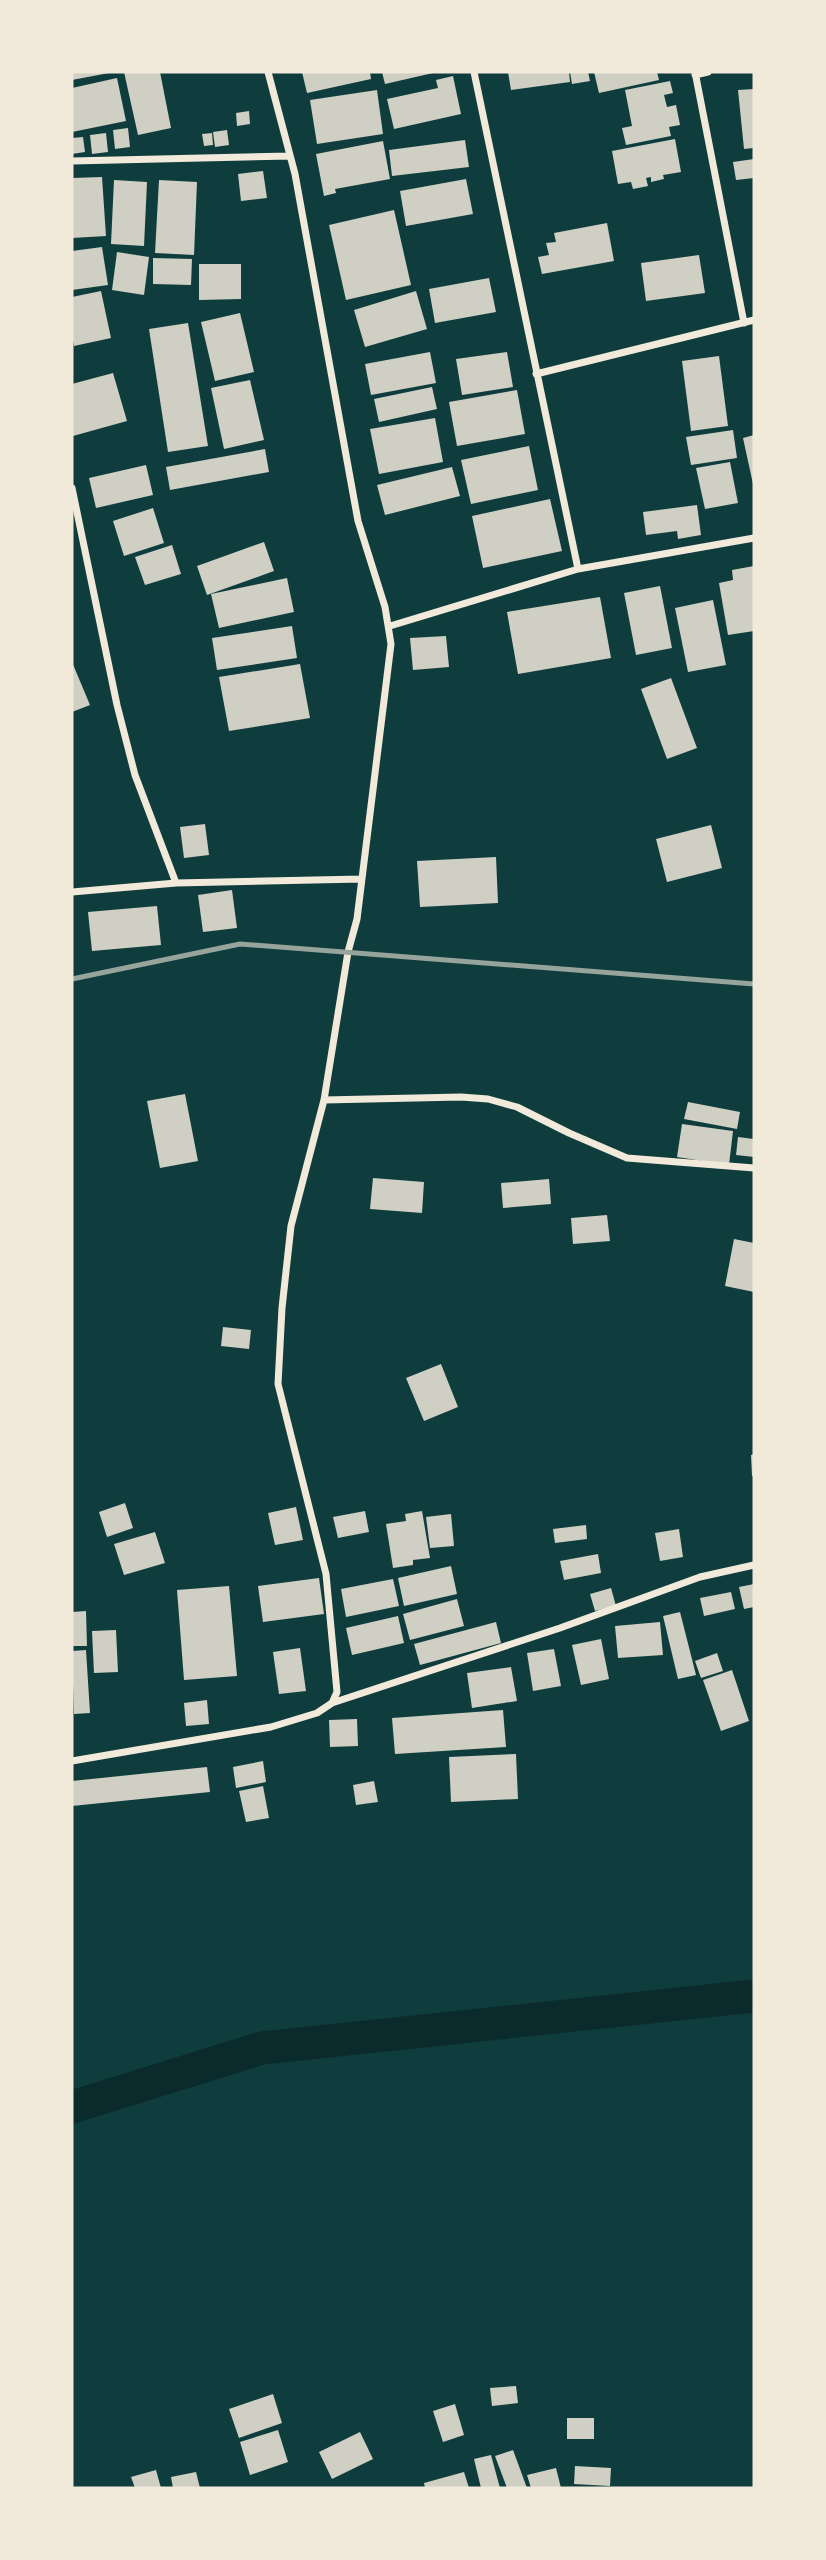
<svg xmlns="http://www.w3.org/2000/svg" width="826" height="2560" font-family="'Roboto Serif',serif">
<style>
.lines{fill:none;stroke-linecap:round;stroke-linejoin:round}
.river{stroke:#0a2a2b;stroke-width:33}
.building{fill:#cfcfc3}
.minor{stroke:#f1e9da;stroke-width:7}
.rail{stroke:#97a49c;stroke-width:5}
</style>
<rect width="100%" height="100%" fill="#0f3d3e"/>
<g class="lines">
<!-- river -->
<path class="river" d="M72,2107l190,-59 492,-52"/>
</g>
<!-- building -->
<path class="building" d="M72,72h37v1l-37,7z
M124,72h36l11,56 -33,7z
M302,72h68l1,7 -64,14z
M382,72h51v1l-48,11z
M508,72h61l1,10 -59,8z
M570,72h18l2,9 -18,3z
M594,72h63l2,8 -60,13z
M453,76l8,38 -67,15 -7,-30 51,-11 -2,-8z
M117,78l9,43 -54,11v-44z
M670,81l3,12 -9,2 3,12 9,-2 4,20 -11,2 2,9 -45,9 -4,-17 10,-2 -7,-36z
M754,89v59l-10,1 -6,-59z
M377,90l6,44 -66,10 -7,-44z
M249,111l1,13 -13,2 -1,-13z
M128,128l2,19 -15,2 -2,-19z
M227,130l2,15 -14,2 -2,-15z
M106,133l2,19 -16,2 -2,-19z
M212,133l1,12 -9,1 -2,-12z
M83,137l2,15 -13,2v-16z
M675,139l6,33 -18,3 1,4 -13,3v-5l-5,1 2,8 -15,3 -2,-7 -13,2 -6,-33z
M465,140l4,27 -77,9 -3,-26z
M383,141l7,38 -55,10 1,4 -12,3 -8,-42z
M754,159v19l-18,2 -3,-18z
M263,171l4,27 -26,3 -3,-27z
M102,177l4,59 -34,2v-60z
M466,179l7,35 -67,12 -6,-35z
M114,180l33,2 -3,64 -33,-2z
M159,180l38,2 -3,73 -39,-2z
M394,210l17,75 -65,15 -17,-75z
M607,223l7,38 -72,13 -4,-17 11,-2 -3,-12 10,-1 -2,-9z
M102,247l6,38 -36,5v-39z
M117,252l32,5 -5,38 -32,-5z
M699,255l6,38 -59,8 -5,-38z
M153,258l39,1 -1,26 -38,-1z
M199,264h42v35l-42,1z
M489,278l7,34 -61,11 -6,-34z
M101,291l10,47 -37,8 -2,-11v-38z
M416,291l11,38 -62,18 -11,-37z
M240,313l14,59 -39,9 -14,-59z
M188,323l20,123 -40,6 -19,-123z
M430,352l6,31 -65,12 -6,-31z
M507,352l6,35 -51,8 -6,-36z
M719,356l9,70 -37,5 -9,-70z
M113,373l14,48 -54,15 -1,-52z
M250,380l14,60 -40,9 -13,-61z
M432,387l5,22 -58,13 -5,-23z
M517,390l8,44 -68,12 -8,-44z
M435,418l8,44 -64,12 -9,-45z
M733,430l4,28 -46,7 -5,-28z
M754,435v49h-1l-10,-46z
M529,446l9,44 -67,14 -10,-44z
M265,449l4,23 -99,18 -4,-23z
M730,462l8,41 -33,6 -9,-41z
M146,465l7,30 -57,13 -7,-30z
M452,467l8,29 -75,19 -8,-30z
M550,499l12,52 -79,17 -11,-52z
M697,505l4,30 -23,4 -1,-8 -31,4 -3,-23z
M153,508l11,35 -40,13 -11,-35z
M264,542l10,29 -67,24 -10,-29z
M172,545l9,29 -36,11 -10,-28z
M754,566v65l-26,4 -9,-52 14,-3 -1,-10z
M287,578l7,34 -75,16 -8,-34z
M660,586l12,62 -36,7 -12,-62z
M600,597l11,61 -93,16 -11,-62z
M713,600l13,65 -38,7 -13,-64z
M292,626l5,32 -80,12 -5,-32z
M446,636l3,31 -36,3 -3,-32z
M72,662l18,43 -18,7z
M300,664l10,54 -81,13 -10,-54z
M671,678l26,70 -30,11 -26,-70z
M205,824l4,31 -25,3 -4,-31z
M711,825l11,43 -55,14 -11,-43z
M496,857l2,46 -78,4 -3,-46z
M232,890l5,38 -34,4 -5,-37z
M157,906l4,39 -69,6 -4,-39z
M185,1094l13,67 -38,7 -13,-67z
M688,1102l52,10 -3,17 -53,-10z
M682,1124l51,7 -4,34 -52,-8z
M738,1137l16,2v18l-18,-2z
M373,1178l51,4 -2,31 -52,-4z
M549,1179l2,25 -48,4 -2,-25z
M607,1215l3,26 -37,3 -2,-26z
M734,1239l20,4v49l-29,-6z
M223,1327l28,3 -2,19 -28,-3z
M441,1364l17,43 -34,14 -18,-43z
M754,1454v22h-2l-1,-21z
M125,1503l8,25 -26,9 -8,-25z
M296,1507l7,33 -28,5 -7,-32z
M365,1511l4,21 -31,6 -5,-21z
M422,1511l8,47 -17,2v5l-20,3 -7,-44 20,-3 -1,-7z
M451,1514l3,32 -24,2 -4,-31z
M586,1525l1,14 -32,4 -2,-14z
M679,1529l4,28 -23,4 -5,-28z
M155,1532l10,31 -41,12 -10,-31z
M598,1554l3,19 -37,7 -4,-19z
M451,1566l6,28 -53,12 -6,-28z
M319,1578l5,36 -61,8 -5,-36z
M393,1579l6,27 -53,11 -5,-28z
M754,1584v23l-10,2 -5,-22z
M229,1586l8,90 -53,4 -7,-90z
M611,1588l5,18 -21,5 -5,-17z
M731,1592l4,17 -31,7 -4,-18z
M457,1599l7,27 -54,14 -7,-26z
M86,1611l1,35h-15v-34z
M680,1612l16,63 -18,4 -15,-63z
M398,1616l6,27 -52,12 -6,-27z
M496,1622l5,21 -81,22 -6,-21z
M660,1622l3,33 -45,3 -3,-32z
M116,1630l2,42 -24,1 -2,-42z
M601,1639l8,40 -28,6 -9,-40z
M300,1648l6,43 -27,3 -6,-42z
M554,1649l7,37 -28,5 -6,-38z
M86,1650l4,63 -16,1 -2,-63z
M717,1653l6,18 -22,7 -6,-17z
M511,1667l6,34 -45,7 -5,-35z
M732,1670l17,51 -28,10 -18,-51z
M207,1700l2,24 -23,2 -2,-23z
M503,1710l3,37 -111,7 -3,-36z
M357,1719l1,27 -28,1 -1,-27z
M516,1754l2,45 -67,3 -2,-45z
M263,1761l3,21 -30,6 -3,-21z
M207,1767l3,25 -138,14v-25z
M374,1781l4,21 -22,3 -3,-20z
M263,1786l6,32 -23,4 -7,-31z
M516,2386l2,17 -26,3 -2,-18z
M273,2394l9,29 -43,15 -10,-29z
M455,2404l9,31 -21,7 -10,-31z
M567,2418h27v21h-27z
M278,2430l10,32 -38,13 -10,-33z
M360,2432l13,27 -41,20 -13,-27z
M513,2450l14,38h-20l-12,-32z
M491,2455l9,33h-19l-7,-29z
M575,2466l36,2 -1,18 -36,-2z
M556,2468l5,20h-30l-4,-13z
M156,2470l5,18h-26l-4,-11z
M196,2472l4,16h-27l-2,-11z
M464,2472l5,16h-44l-1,-5z"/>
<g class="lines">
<!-- minor -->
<path class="minor" d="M474,72l104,497
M695,72l49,251
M695,75l13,-3
M72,161l218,-5
M536,374l218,-54
M72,488l45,217 18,70 41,108
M390,626l188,-57 176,-31
M72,892l104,-9 186,-4
M324,1100l137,-3 27,2 29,8 52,26 58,25 127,10
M332,1703l228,-75 140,-51 54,-12
M72,1761l199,-34 46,-14 15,-10 5,-11 -11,-118 -48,-190 4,-76 9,-82 33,-126 24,-148 9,-33 34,-275 -6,-37 -27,-86 -63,-347 -27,-102"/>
<!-- rail -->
<path class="rail" d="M72,979l168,-35 514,40"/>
</g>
<!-- border -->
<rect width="826" height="2560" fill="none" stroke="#f1e9da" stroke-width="147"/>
</svg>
